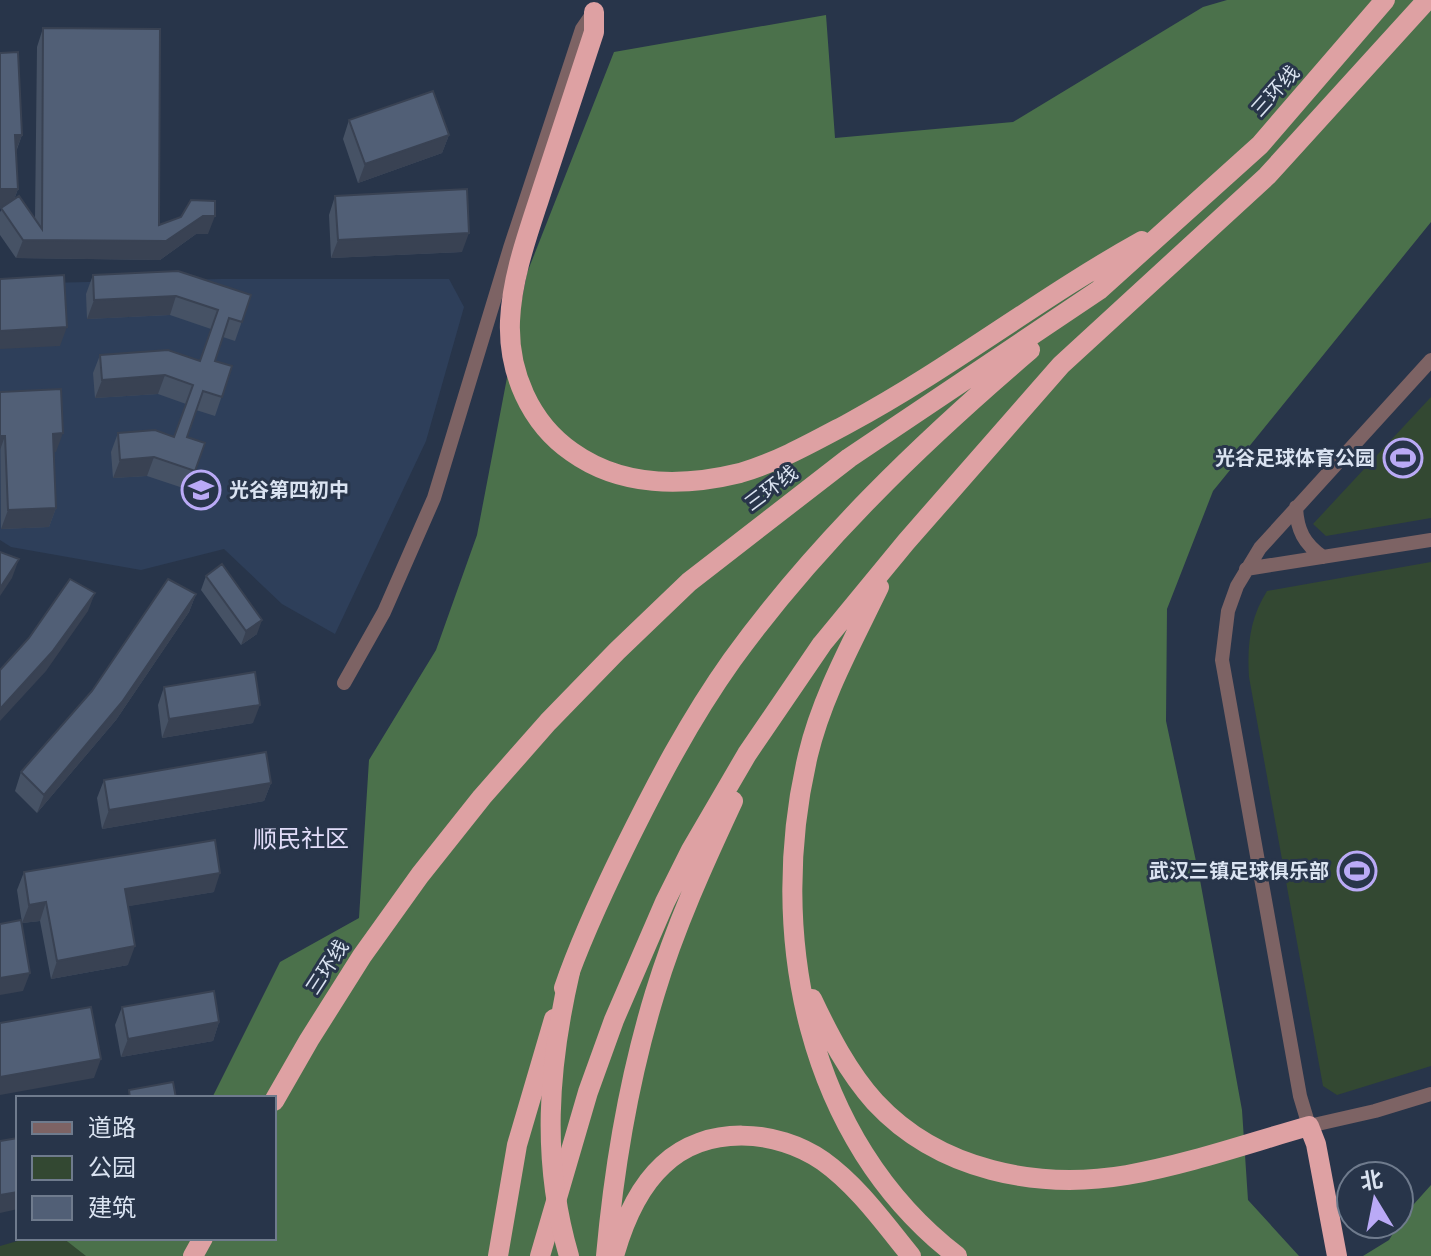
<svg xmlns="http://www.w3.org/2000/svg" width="1431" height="1256" font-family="Overpass,'Noto Sans SC',sans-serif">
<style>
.built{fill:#2e3f5a}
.green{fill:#334832}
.forest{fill:#4b714b}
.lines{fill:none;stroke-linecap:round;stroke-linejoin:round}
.minor{stroke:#7d6364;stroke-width:14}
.highway{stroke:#dea1a3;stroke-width:20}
.highway-bridge{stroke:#dea1a3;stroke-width:20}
.wall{fill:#465265}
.shaded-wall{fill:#394253}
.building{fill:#515f76;stroke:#394253;stroke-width:2}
.labels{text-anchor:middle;stroke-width:6;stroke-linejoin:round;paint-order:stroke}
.street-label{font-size:20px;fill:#dae3f1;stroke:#28354a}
.poi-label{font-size:20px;font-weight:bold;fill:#dae3f1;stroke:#28354a;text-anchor:end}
.quarter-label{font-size:24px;fill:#e1dcf9;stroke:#28354a}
</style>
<rect width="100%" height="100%" fill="#28354a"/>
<!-- built -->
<path class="built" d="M221,279h228l15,28 -38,134 -91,193 -53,-30 -58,-55 -83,21 -130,-23 -11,-7v-256z"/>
<!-- green -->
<path class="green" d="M1431,397v121l-105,18 -13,-12z
M1431,562v504l-94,29 -14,-9 -74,-409c-2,-32 1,-59 18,-86z
M28,1238h50l49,18h-127v-10z"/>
<!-- forest -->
<path class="forest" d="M1227,0h204v222l-218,269 -46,118 -1,112 34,159 42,230 6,90 51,56h-1213l-23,-18h211v-140h-62l68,-136 79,-44 10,-158 67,-110 41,-115 50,-262 87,-221 212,-37 9,123 178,-16 190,-115z
M1431,1185v71h-68l26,-16 16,-26z"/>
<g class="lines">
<!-- minor -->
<path class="minor" d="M1431,360l-171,188 -23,38 -9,25 -6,49 78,436 9,30 66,-15 56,-17
M1296,507c1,23 8,37 27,50
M1246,569l185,-29
M344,683l40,-71 50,-114 76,-250 72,-219 11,-16"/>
<!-- highway -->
<path class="highway" d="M594,12v20c-17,51 -34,103 -51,155 -14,44 -31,88 -33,134 -2,51 20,102 62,131 49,35 111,35 168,21 38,-11 75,-32 109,-50 102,-55 192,-126 293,-182
M879,587c-26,54 -57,109 -71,168 -42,178 -2,385 149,501
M564,988c16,-47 38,-94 60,-139 32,-65 66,-130 108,-189 84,-116 189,-217 298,-310
M812,999c17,36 36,73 63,103 64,69 163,88 252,73 62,-11 122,-32 182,-49l7,18 21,112
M274,1101l35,-61 53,-84 58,-81 62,-78 66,-75 69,-71 72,-69 160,-124 250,-168 161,-145 125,-145
M193,1256l10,-18
M498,1256l19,-111 37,-126
M540,1256l48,-164 26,-72 51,-118 26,-52 56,-96 75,-110 84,-102 155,-177 206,-189 160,-176
M606,1256c8,-89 23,-178 49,-263 20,-66 49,-130 78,-192
M614,1256c9,-32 24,-68 49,-91 43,-41 114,-36 160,-4 35,25 61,62 88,95"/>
<!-- highway-bridge -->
<path class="highway-bridge" d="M569,1256c-28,-95 -21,-189 1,-284"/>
</g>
<!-- wall -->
<path class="wall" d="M43,28l116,197 49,9h-12l-36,26 -144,-2 -16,-23v-23l3,-4h-3v-155l22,82 -6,17 2,37 -4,11 21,19 2,-172z
M349,120l100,15 -7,18 -84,30 -15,-44z
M335,196l127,56 -131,6 -2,-43z
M93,275l158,20 -16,46 -12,-4 -8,24 17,5 -17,50 -19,-6 -9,27 18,6 -16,47 -42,-14 -34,2 -2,-26 7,-19 56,4 12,-33 -28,-10 -63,4 -2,-25 7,-18 100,6 11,-32 -41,-14 -83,4 -1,-25z
M0,392l56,60h-3l3,56 -7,19 -48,2z
M206,576l51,58 -16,11 -40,-55z
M196,594l-7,18 -73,108 -79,93 -22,-22 6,-19 71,-81z
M164,687l89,36 -91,15 -4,-33z
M104,780l167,3 -7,18 -162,28 -5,-31z
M24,872l190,20 -86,14v59l-77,14 -11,-58 -18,2 -5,-33z
M122,1007l97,15 -6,19 -92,16 -6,-32z"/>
<!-- shaded-wall -->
<path class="shaded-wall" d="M15,135h7l-7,18z
M449,135l-7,18 -84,30 7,-19z
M0,189h18l-7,18 -11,1z
M203,216h12l-7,18h-12l-36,26 -144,-2 7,-18 143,1z
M469,233l-7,19 -131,6 7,-18z
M176,296l-6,19 -83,4 7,-19z
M67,327l-7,19 -60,3v-18z
M165,375l-7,19 -63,4 7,-18z
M63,433l-7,19h-10l7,-18z
M0,436h5l-5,14z
M154,457l-7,19 -34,2 7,-18z
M56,508l-7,19 -48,2 7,-19z
M19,559l-7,19 -12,18v-8z
M95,593l-7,18 -42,60 -46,50v-12z
M196,594l-7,18 -73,108 -79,93 7,-18z
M262,620l-5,14 -16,11 5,-14z
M260,705l-7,18 -91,15 7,-19z
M271,783l-7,18 -162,28 7,-19z
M220,873l-6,19 -96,16 7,-19z
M46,902l-6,19 -18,2 7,-18z
M135,946l-7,19 -77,14 6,-18z
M30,973l-7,18 -23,4v-17z
M219,1022l-6,19 -92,16 7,-18z
M101,1059l-7,19 -94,17v-18z
M18,1192v17l-18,4v-18z"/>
<!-- building -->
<path class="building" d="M43,28l117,1 -1,196 22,-8 10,-17 24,1v15h-12l-37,25 -143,-1 -22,-32 18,-12 23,33z
M18,52l4,83h-7l3,54h-18v-136z
M433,91l16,44 -84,29 -16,-44z
M467,189l2,44 -131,7 -3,-44z
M178,271l73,24 -9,27 -13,-4 -14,43 17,5 -10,31 -19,-6 -16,46 18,6 -10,28 -41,-14 -34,3 -2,-27 37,-3 19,7 19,-52 -28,-10 -63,5 -2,-25 68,-5 32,11 18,-51 -42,-14 -82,4 -1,-25z
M64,275l3,52 -67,4v-52z
M61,389l2,44 -10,1 3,74 -48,2 -3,-74h-5v-44z
M0,552l19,7 -19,29z
M222,564l40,56 -16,11 -40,-55z
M70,579l25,14 -43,59 -52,57v-39l29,-32z
M168,579l28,15 -74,108 -78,93 -23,-23 71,-81z
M255,672l5,33 -91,14 -5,-32z
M266,752l5,31 -162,27 -5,-30z
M215,840l5,33 -95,16 10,57 -78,15 -11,-59 -17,3 -5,-33z
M21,920l9,53 -30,5v-54z
M214,991l5,31 -91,17 -6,-32z
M91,1007l10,52 -101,18v-54z
M173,1082l3,16h-46l-1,-8z
M18,1138v54l-18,3v-54z"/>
<!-- icons -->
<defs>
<g id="stadium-ring" transform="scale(2)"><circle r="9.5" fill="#28354a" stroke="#baaaf6" stroke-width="1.5"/><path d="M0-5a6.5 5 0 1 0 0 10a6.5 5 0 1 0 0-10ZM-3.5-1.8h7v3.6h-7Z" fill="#baaaf6"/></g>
<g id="school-ring" transform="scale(2)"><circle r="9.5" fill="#28354a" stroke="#baaaf6" stroke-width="1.5"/><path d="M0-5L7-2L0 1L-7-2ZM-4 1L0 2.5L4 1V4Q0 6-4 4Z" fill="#baaaf6"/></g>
</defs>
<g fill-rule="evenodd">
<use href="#stadium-ring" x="1403" y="458"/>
<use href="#school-ring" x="201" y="490"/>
<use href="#stadium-ring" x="1357" y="871"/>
</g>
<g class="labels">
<!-- street labels -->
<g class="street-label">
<text transform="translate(1275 91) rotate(-48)" y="7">三环线</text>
<text transform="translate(771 488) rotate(-37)" y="7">三环线</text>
<text transform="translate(327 967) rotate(-57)" y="7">三环线</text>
</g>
<!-- poi labels -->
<g class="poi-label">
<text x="1375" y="465">光谷足球体育公园</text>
<text x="229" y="497" text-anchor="start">光谷第四初中</text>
<text x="1329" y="878">武汉三镇足球俱乐部</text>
</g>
<!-- quarter labels -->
<g class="quarter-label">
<text x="301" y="847">顺民社区</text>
</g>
</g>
<!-- legend -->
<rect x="16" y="1096" width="260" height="144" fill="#28354a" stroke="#6f7b8d" stroke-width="2"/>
<rect x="32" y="1122" width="40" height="12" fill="#7d6364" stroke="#6f7b8d" stroke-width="2"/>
<text x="88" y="1136" font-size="24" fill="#dae3f1">道路</text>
<rect x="32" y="1156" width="40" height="24" fill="#334832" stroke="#6f7b8d" stroke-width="2"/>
<text x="88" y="1176" font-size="24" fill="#dae3f1">公园</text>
<rect x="32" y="1196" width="40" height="24" fill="#515f76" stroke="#6f7b8d" stroke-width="2"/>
<text x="88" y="1216" font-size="24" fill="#dae3f1">建筑</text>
<!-- north arrow -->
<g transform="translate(1375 1200) rotate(350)"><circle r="38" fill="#28354a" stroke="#6f7b8d" stroke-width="2"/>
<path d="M0-6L14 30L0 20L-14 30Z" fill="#baaaf6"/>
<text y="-12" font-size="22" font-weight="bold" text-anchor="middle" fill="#dae3f1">北</text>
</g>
</svg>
